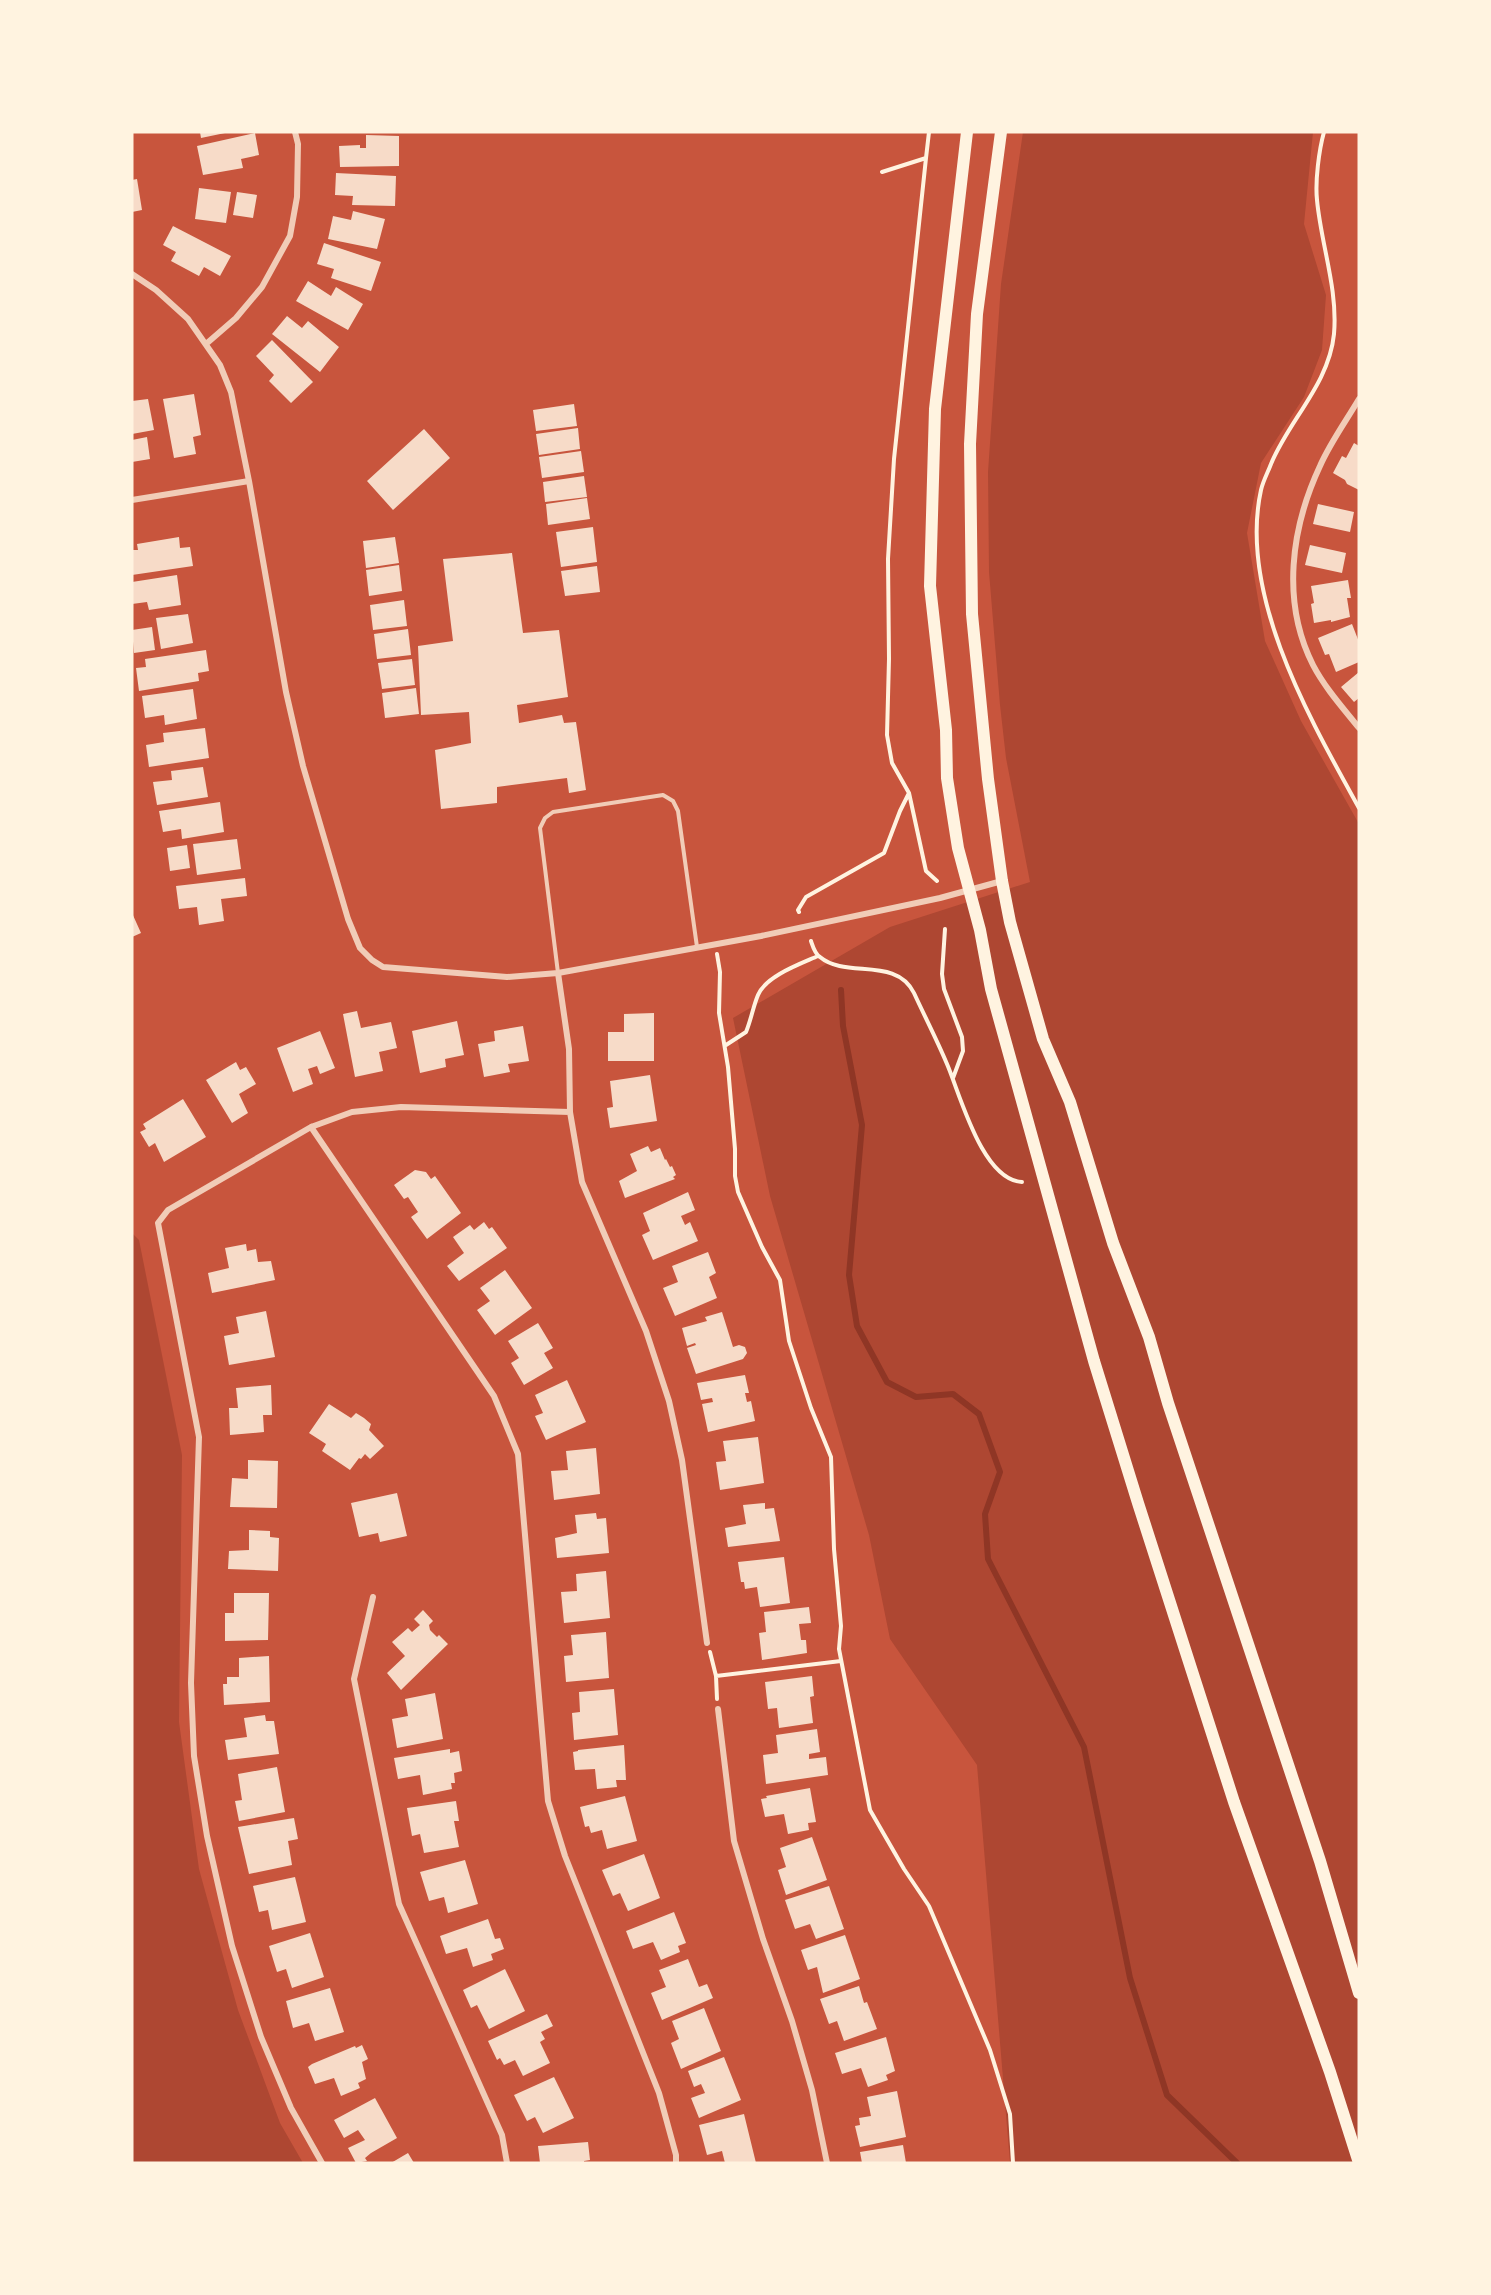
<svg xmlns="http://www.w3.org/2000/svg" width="1491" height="2295" font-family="Manrope,sans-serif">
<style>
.green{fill:#ae4732}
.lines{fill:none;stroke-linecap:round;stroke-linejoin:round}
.stream{stroke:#8f3625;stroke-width:6}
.building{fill:#f7dbc8}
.path{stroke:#fff3e0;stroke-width:4}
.service{stroke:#f1ccb7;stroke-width:4}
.minor{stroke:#f1ccb7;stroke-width:6}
.secondary{stroke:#fff3e0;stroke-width:12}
</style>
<rect width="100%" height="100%" fill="#c8553d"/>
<!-- green -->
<path class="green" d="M1023,132h290l-9,92 22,71 -4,55 -18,47 -43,66 -14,70 18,108 36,80 58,103v1339h-349l-33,-398 -87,-126 -21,-104 -99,-339 -37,-178 157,-91 140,-45 -24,-124 -6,-53 -11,-133 -1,-100 13,-188z
M132,1233l7,7 43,215 -3,267 20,147 39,141 42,113 23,40h-171z"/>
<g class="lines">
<!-- stream -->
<path class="stream" d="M841,990l2,36 19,99 -13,150 8,51 30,56 29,15 37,-3 26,20 21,58 -15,42 3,45 96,188 46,231 37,117 70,68"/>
</g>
<!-- building -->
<path class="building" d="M200,132h25v1l-24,5z
M255,133l4,22 -18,4 2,9 -40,7 -6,-29z
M366,135l33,1v30l-59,1 -1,-21 21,-1v3h6z
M336,173l60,3 -1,30 -43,-1 1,-9 -18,-1z
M137,179l5,31 -10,2v-32z
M199,188l32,4 -5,31 -31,-4z
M237,192l20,3 -4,23 -20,-3z
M353,211l32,8 -8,30 -49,-10 5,-23 18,4z
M173,226l58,30 -11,20 -16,-9 -5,9 -28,-15 5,-9 -13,-7z
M324,243l57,19 -10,29 -40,-13 3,-9 -17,-5z
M308,281l23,15 5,-9 27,17 -15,26 -52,-29z
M287,316l15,12 6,-7 31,26 -19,25 -48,-38z
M272,340l41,42 -22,21 -22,-22 5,-6 -18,-19z
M194,394l7,41 -8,2 3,17 -22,4 -11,-59z
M148,399l6,31 -22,4v-33z
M574,404l3,22 -41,5 -3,-21z
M578,428l2,21 -41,6 -3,-21z
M424,429l26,29 -57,52 -26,-29z
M147,437l3,22 -18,3v-22z
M1354,443l5,3v44l-12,-6 -2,-4 -12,-7 9,-17 4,2z
M581,451l3,21 -42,6 -3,-21z
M584,476l3,21 -42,5 -2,-20z
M587,498l3,21 -42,6 -2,-21z
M1318,504l36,8 -4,20 -37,-8z
M593,527l4,35 -36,5 -5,-35z
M179,537l1,11 10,-1 3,19 -61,9v-25h6l-1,-6z
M395,537l4,26 -33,5 -3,-27z
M1310,545l36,8 -4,20 -37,-8z
M512,553l11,80 36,-3 9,67 -51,8 2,18 43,-8 2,8 12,-1 10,68 -17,3 -2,-15 -70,9v16l-56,6 -6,-59 36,-7 -2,-31 -48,3 -3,-69 35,-5 -10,-82z
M399,565l3,26 -33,5 -3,-26z
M597,566l3,26 -35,4 -4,-25z
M177,575l4,30 -32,5 -2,-8 -15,2v-22z
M1348,580l3,18h-4l3,19 -19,5v-2l-17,3 -3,-19 3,-1 -3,-17z
M404,600l3,26 -34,4 -3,-25z
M188,614l5,29 -32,6 -5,-31z
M1352,624l7,18v20l-23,10 -7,-18 -4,1 -7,-17z
M152,627l3,23 -21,3 -2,-23z
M408,629l3,26 -34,4 -3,-25z
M206,650l3,21 -11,2 1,8 -60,10 -3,-23 10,-1 -1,-8z
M412,659l3,26 -33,4 -4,-26z
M1359,672v26l-5,4 -13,-15z
M416,688l3,26 -34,4 -3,-25z
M193,689l4,30 -32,6 -1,-10 -19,3 -3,-22z
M205,728l4,30 -60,9 -3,-22 18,-3 -1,-9z
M203,767l5,30 -51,8 -4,-23 19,-2 -1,-9z
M220,802l4,30 -42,7 -1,-10 -18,3 -4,-21z
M237,839l4,30 -44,6 -4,-31z
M187,845l3,23 -20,3 -3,-23z
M245,878l2,18 -26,3 3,22 -25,4 -2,-18 -18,2 -3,-23z
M132,913l9,20 -9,4z
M357,1011l4,17 30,-6 6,26 -18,4 4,19 -28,6 -12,-63z
M654,1013v48h-46v-29h16v-18z
M457,1021l7,34 -19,4 1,8 -26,6 -8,-42z
M523,1026l6,35 -21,3 2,8 -26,5 -6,-33 17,-3 -1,-10z
M320,1031l15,37 -15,6 -3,-8 -9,3 5,15 -20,8 -16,-44z
M236,1062l4,8 6,-3 10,17 -17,10 9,19 -16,10 -26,-43z
M650,1075l7,46 -47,7 -3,-20 6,-1 -3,-26z
M183,1099l23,38 -42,25 -9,-19 -6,4 -9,-15 6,-3 -3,-5z
M648,1146l3,6 9,-4 5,12 1,-1 4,8 2,-1 4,9 -3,2 2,2 -50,19 -6,-17 18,-10 -7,-17z
M415,1170l11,2 5,7 4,-3 26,37 -34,26 -16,-22 7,-5 -10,-15 -4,2 -10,-14z
M688,1192l7,18 -14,6 4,9 5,-3 8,19 -45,19 -11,-25 8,-4 -7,-18z
M484,1222l5,7 3,-2 15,21 -48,33 -12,-15 17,-13 -11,-16 17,-12 4,5z
M246,1244l1,7 9,-2 2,13 13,-1 4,19 -63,13 -4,-20 21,-5 -4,-20z
M708,1252l8,21 -7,4 8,21 -42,18 -12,-28 15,-6 -6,-16z
M505,1270l27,38 -37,27 -18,-25 13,-9 -10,-13z
M266,1311l9,46 -46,8 -5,-29 15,-3 -3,-16z
M722,1312l11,35 6,-2 6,2 2,6 -4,6 -47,15 -9,-26 9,-3 -1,-2 -8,3 -5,-18 25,-7 -2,-4z
M538,1323l15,25 -9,5 9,15 -29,17 -13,-22 8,-5 -11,-17z
M745,1375l4,18h-4l2,9 4,-1 4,20 -47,11 -6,-28 11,-2 -1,-4 -11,2 -4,-17z
M567,1380l19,42 -40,18 -11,-24 8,-3 -8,-18z
M271,1385l1,30h-9l1,17 -34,3 -1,-27h9l-2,-20z
M329,1404l22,14 5,-5 8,5 7,6 -2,6 15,16 -14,13 -5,-5 -4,5 -2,-1 -9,12 -28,-19 4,-7 -17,-11z
M758,1437l6,46 -44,7 -4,-28 10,-1 -3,-20z
M596,1448l4,46 -46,6 -3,-29 17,-1 -2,-19z
M248,1460l30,1 -1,47 -47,-1 2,-29 16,1z
M397,1493l10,43 -27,6 -2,-9 -19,4 -8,-34z
M765,1503v6l9,-1 6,33 -52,6 -3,-19 21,-4 -3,-19z
M596,1513l1,6 9,-1 3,35 -52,5 -2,-20 22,-5 -2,-18z
M249,1530l21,1v6l9,1 -1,33 -50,-2 1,-18 20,-1z
M784,1557l6,46 -30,4 -3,-20 -12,2 -1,-7h-3l-3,-20z
M606,1571l4,47 -46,5 -3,-31 16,-1 -1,-17z
M234,1593h35l-1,47 -43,1v-28h9z
M809,1607l2,16 -12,1 2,16h5l1,13 -45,7 -3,-27 7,-1 -2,-20z
M423,1610l10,11 -4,4 1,5 7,7 2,-2 9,9 -47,46 -14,-17 18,-17 -13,-14 16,-14 4,4 8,-7 -6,-6z
M606,1632l3,46 -43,4 -2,-26 9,-1 -2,-20z
M269,1656l1,46 -46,3 -1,-21h4v-7h12v-19z
M812,1676l2,20 -4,1 3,26 -34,5 -2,-20 -9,1 -3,-27z
M614,1689l4,46 -44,5 -2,-27 8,-1 -1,-20z
M435,1693l8,46 -46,9 -5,-29 16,-3 -3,-17z
M265,1715l1,6h8l5,33 -51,6 -3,-20 22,-3 -3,-19z
M817,1729l3,23 -11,2v5l17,-2 2,18 -62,9 -3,-29 15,-2 -2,-18z
M624,1745l2,35h-10l1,7 -20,2 -2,-20 -20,1 -2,-18 5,-1v-1z
M450,1749v4l9,-2 3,20 -8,2 1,10h-4l1,6 -29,6 -3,-20 -22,4 -4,-21z
M277,1767l8,45 -46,9 -4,-20 7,-1 -4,-26z
M810,1788l6,34 -8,1 1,7 -21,4 -4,-20 -19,3 -4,-18 6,-1 -1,-2z
M625,1796l12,45 -30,8 -5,-19 -11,3 -2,-7 -4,1 -5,-20z
M456,1801l3,20h-5l5,26 -35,6 -4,-19 -8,2 -5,-28z
M294,1818l4,21 -10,2 4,24 -43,9 -11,-47z
M812,1837l15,43 -41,15 -8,-25 8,-3 -6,-19z
M644,1854l16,44 -32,13 -8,-18 -7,3 -11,-26z
M465,1860l13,44 -30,9 -4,-16 -15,4 -9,-29z
M295,1877l11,45 -34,8 -4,-20 -9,2 -6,-26z
M829,1886l15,43 -28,10 -6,-15 -15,5 -10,-29z
M674,1912l12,31 -8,3 2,6 -19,8 -8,-18 -20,7 -7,-18z
M488,1919l7,20 5,-1 4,11 -13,5 2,6 -20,7 -6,-19 -21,6 -6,-18z
M310,1933l14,44 -32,11 -6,-19 -9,3 -8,-26z
M845,1935l15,44 -37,14 -6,-26 -9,3 -7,-20z
M688,1959l11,28 8,-3 6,14 -51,22 -11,-27 15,-6 -7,-17z
M505,1969l20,42 -36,18 -12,-24 -6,3 -8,-18z
M859,1986l5,17 3,-1 10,27 -33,12 -7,-20 -8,3 -9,-25z
M330,1988l14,44 -29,9 -6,-18 -16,5 -7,-27z
M704,2008l17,43 -40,18 -10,-26 8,-4 -7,-18z
M547,2014l6,12 -12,6 4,7 -5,3 10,21 -27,13 -8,-16 -11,5 -4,-7 -3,2 -9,-19z
M886,2037l9,34 -9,4 2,5 -20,7 -7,-19 -19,6 -7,-21z
M362,2045l6,14 -6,3 4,17 -8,4 2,5 -19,8 -7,-18 -19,6 -7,-17 4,-3 43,-18 1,2z
M724,2057l17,43 -42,18 -8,-20 14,-5 -4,-9 -7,3 -6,-16z
M554,2077l20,41 -31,15 -8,-16 -8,4 -13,-26z
M897,2091l9,46 -46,10 -5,-21 5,-1 -1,-7 12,-2 -4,-19z
M375,2098l22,40 -26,15 -6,5 2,3 -11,2 -8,-15 17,-8 -7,-10 -14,8 -10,-18z
M744,2114l12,49h-31l-3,-12 -15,4 -8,-30z
M588,2142l2,18 -6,1v2h-44l-2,-17z
M903,2145l3,18h-44l-2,-11z
M408,2153l6,10h-23z"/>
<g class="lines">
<!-- path -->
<path class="path" d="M1324,132c-5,18 -9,49 -7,68 4,44 21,89 17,134 -5,50 -45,86 -63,130 -3,8 -8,17 -10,26 -23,105 49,229 98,318
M926,158l-32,301 -6,100 1,100 -2,76 5,28 17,30 17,78 11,10
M882,172l44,-14 3,-26
M799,912l-1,-2 8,-13 78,-44 16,-42 9,-18
M945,929l-3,45 2,15 18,48 1,14 -10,27
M811,941c2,6 4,13 9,16 26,22 76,-1 94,36 11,24 23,47 33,71 13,30 35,116 75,118
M717,954l3,18 -1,41 9,54 7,82v27l3,16 24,55 18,33 9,61 22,67 20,49 3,92 7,77 -2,23 31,161 34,59 25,37 61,144 20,64 3,49
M726,1045l20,-13c5,-12 7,-25 12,-37 8,-19 42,-31 60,-39
M710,1652l6,24 125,-15
M716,1676l1,23"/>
<!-- service -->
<path class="service" d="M558,973l-18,-145 5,-10 8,-6 110,-17 10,6 5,10 19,136"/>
<!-- minor -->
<path class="minor" d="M132,274l24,16 32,29 32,46 11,27 18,89 37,211 17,74 45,153 12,29 12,12 11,7 124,10 51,-4 203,-37 179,-38 62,-17
M206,344l30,-26 26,-31 28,-51 7,-39 1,-53 -3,-12
M1359,399c-13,22 -29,44 -39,67 -29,62 -39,136 -7,199 12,23 30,43 46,63
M132,500l117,-19
M558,973l11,76 1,63 12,70 64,149 23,70 13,59 25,183
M311,1127l183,269 24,58 30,347 17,55 94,237 17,62v8
M373,1597l-19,82 45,225 103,231 5,28
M718,1709l16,132 29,98 29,82 20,69 15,73
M322,2163l-31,-55 -30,-71 -29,-91 -25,-110 -13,-80 -3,-73 8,-246 -41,-214 10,-13 143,-83 41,-15 49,-5 169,5"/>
<!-- secondary -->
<path class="secondary" d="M967,132l-32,277 -5,177 16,144 1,48 11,70 22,82 11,59 103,372 44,142 96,299 96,270 29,91
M1001,132l-24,182 -7,130 2,170 16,165 14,102 8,41 33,117 27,63 43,141 36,94 19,66 152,458 39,132"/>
</g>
<!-- border -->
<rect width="1491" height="2295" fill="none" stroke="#fff3e0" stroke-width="267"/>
</svg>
